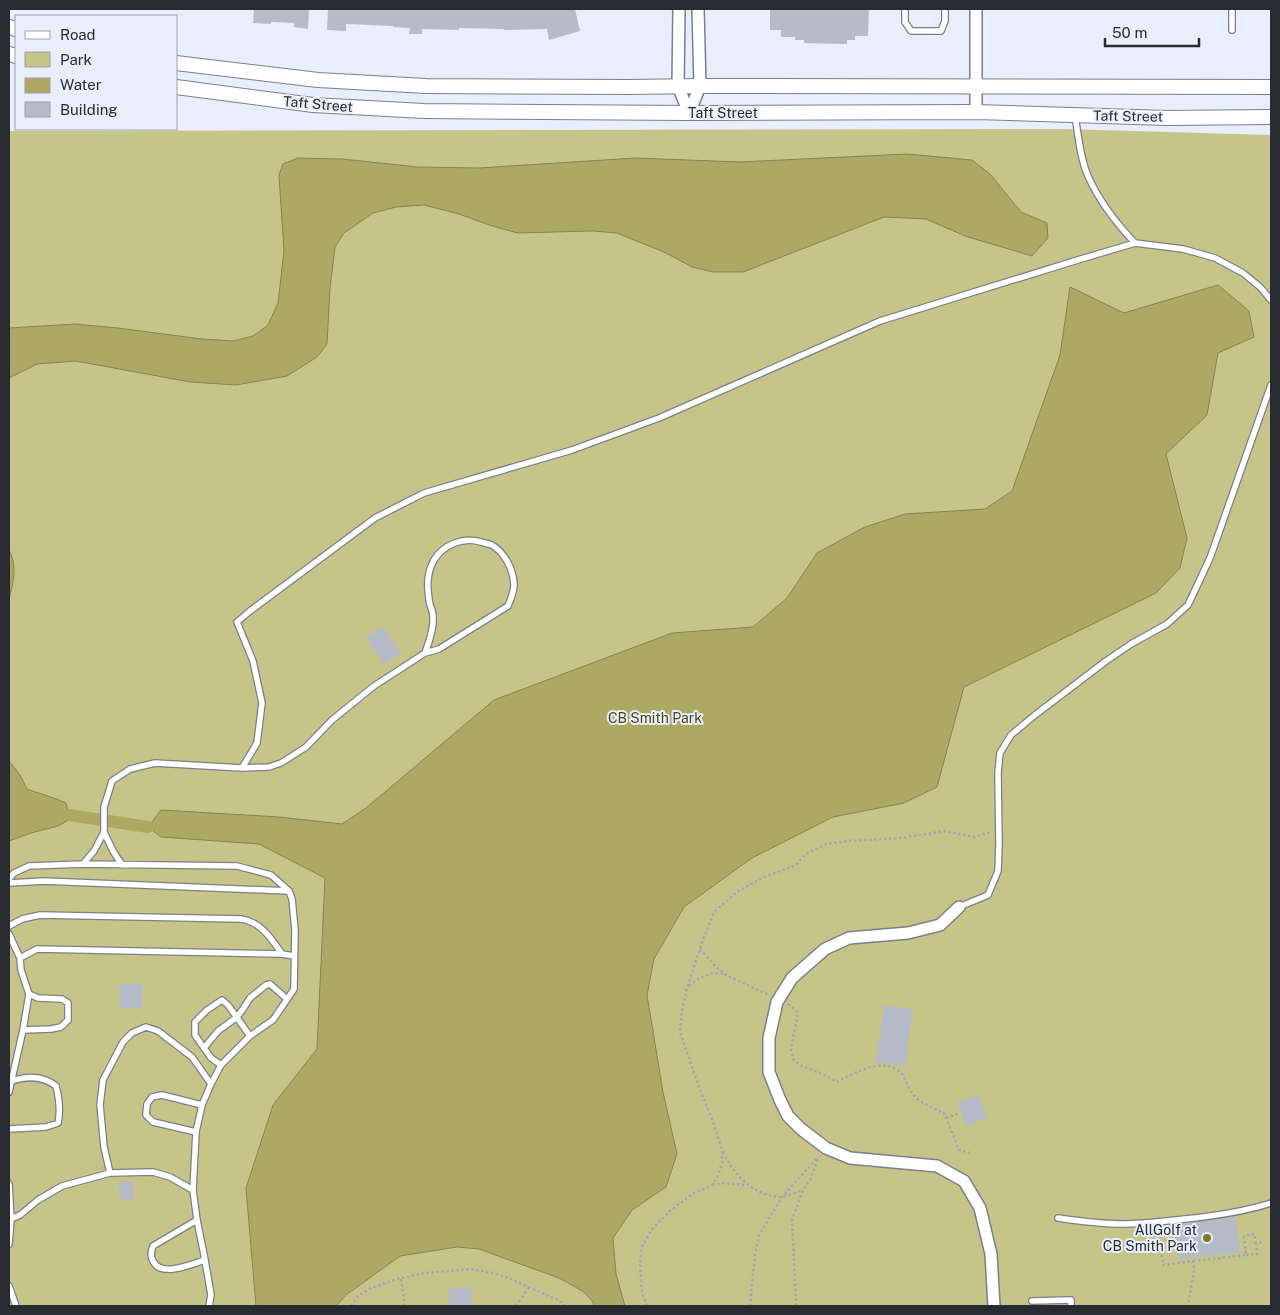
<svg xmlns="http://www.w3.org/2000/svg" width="1280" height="1315" font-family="'Public Sans',sans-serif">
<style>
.green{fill:#c7c48a}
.water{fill:#ada964;stroke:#858354}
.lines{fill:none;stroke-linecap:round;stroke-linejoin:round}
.canal{stroke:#ada964;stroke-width:12}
.building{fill:#b6bbc8}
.service-casing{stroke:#7a7f8a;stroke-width:8}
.minor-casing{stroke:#7a7f8a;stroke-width:14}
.tertiary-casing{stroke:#7a7f8a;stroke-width:16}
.path{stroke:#a2a7b1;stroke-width:2.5;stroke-dasharray:2.5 2.5;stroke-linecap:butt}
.service{stroke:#fff;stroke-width:5.5}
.minor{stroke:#fff;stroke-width:11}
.tertiary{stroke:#fff;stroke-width:14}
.poi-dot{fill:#807a1f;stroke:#e8eefb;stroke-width:2}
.labels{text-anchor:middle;stroke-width:4;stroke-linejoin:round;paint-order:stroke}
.street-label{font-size:14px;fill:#282b2f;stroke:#e8eefb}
.park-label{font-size:14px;fill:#4b4811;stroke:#e8eefb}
.poi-label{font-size:14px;fill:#282b2f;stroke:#e8eefb;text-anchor:end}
</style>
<rect width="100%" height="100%" fill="#e8eefb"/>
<!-- green -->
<path class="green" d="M1064,129l207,6v1171h-1262v-1175z"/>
<!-- water -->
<path class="water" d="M907,154l65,6 18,14 31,38 26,11 1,15 -16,18 -67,-20 -39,-17 -42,-2 -141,55h-30l-21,-5 -26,-14 -49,-20 -25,-2 -74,2 -26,-7 -33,-12 -35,-9 -28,2 -23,6 -29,20 -9,14 -5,41 -3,56 -10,13 -30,19 -51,9 -46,-3 -114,-21 -39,3 -28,14v-50l66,-4 43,4 84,11 31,2 20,-5 15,-11 10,-22 6,-52 -5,-76 4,-11 15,-6 44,1 76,8 61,1 156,-10 105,4z
M1218,285l31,26 5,26 -36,16 -11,62 -41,39 21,84 -7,30 -24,25 -192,94 -27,100 -33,16 -71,14 -81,41 -68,49 -30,52 -7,36 16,97 14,62 -11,33 -34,23 -19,28 3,36 9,32h-31l-1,-4 -9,-10 -25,-14 -80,-29 -22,-2 -57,9 -54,39 -10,11h-80l-10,-118 27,-83 44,-56 8,-171 -66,-34 -98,-7 -13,-10 13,-17 118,7 63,7 24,-16 128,-108 178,-67 81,-6 34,-29 30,-45 48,-26 40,-13 80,-5 27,-18 48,-136 10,-68 54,26z
M9,550c9,18 4,31 0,50z
M9,761l11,14 7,14c13,5 27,8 39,14l3,12 -2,6 -9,5 -27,7 -22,8z"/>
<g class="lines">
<!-- canal -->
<path class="canal" d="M69,815l79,12"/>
</g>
<!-- building -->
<path class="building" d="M254,9h55l-1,20 -14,-2v-4l-23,-1v2l-18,-1z
M328,9h247l5,22 -31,9 -2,-11 -43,1v-1l-45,-1v2l-37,-1v5h-13l1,-6 -17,-1v-1l-47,-2v7l-19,-1z
M770,9h99l-1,27h-13v4h-8v4l-43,-1v-3h-9v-3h-14v-7h-11z
M383,627l18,26 -17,12 -18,-28z
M142,983v25h-22l-1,-24z
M884,1005l29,4 -8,57 -29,-4z
M979,1095l8,23 -21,8 -9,-24z
M119,1182h14l1,17h-15z
M1236,1217l4,35 -62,7 -4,-34z
M449,1288h23v18h-23z"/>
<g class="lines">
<!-- service casing -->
<g class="service-casing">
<path id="service" d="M905,9v13l6,9h30l4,-10v-12
M1232,9v21
M1075,115c3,19 5,43 13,61 11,25 28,47 47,67
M242,768l15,-25 5,-40 -9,-42 -16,-39 13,-11 125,-93 49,-25 148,-43 87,-32 221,-97 201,-62 54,-16 48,6 32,9 28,15 17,14 11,13
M83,864l11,-13 10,-19
M122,865l-9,-14 -9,-19v-25l8,-26 18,-12 25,-6 87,5 27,-1 12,-4 25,-16 26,-27 42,-34 51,-33 14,-4 69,-43c3,-7 6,-14 6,-22 -1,-15 -9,-31 -22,-39 -3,-1 -8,-2 -11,-3 -18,-5 -37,2 -47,18 -8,14 -7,29 -4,45 1,3 3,7 3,11 1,13 -4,25 -8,37
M9,879l5,-6 15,-7 54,-2 154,2 34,9 18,16 3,8 3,31 -1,59 -21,31 -23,16 -29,29 -10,19 -9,21 -6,27 -3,58 4,30 8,40 6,35 -2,11
M9,883l35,-2 245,10
M959,907l29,-12 10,-24 1,-27 -1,-71 2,-20 11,-18 24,-20 71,-54 25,-17 36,-20 21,-19 22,-47 61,-173
M9,926l13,-7 18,-4 201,4c20,3 30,19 41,35
M9,934l11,24 1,12 8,24 -6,36 -14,62
M20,958l17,-9 245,5 12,2
M23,1030l28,-1 10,-2 7,-7v-17l-6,-4 -24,-1 -9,-4
M204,1048l14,-17 19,-14 6,-8 7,-11 16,-13 4,-1 17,15
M221,1065l-10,-7 -16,-23v-13l12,-12 15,-10 6,5 22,31
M9,1129l37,-2 12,-4c3,-13 1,-25 -2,-37 -13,-10 -29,-10 -44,-5
M196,1132l-43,-10 -7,-7 1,-11 5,-7 10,-2 40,10
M110,1173l-6,-26 -4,-42 3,-25 20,-38 9,-9 14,-6 12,4 34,26 19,27
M9,1184l2,35 -2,25
M1058,1218c21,3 43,6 65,6 21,0 41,-3 62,-5 29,-3 58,-7 86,-16
M11,1219l9,-4 18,-15 24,-14 48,-13 43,-1 17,5 23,13
M197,1220l-44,26c-2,6 -3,10 0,15 8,17 39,3 52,-1
M9,1286l7,20
M1032,1301l39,-1v6"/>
</g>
<!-- minor casing -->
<g class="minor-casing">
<path id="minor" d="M679,9l-1,77 11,27
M976,112v-103
M689,113l11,-27 -2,-77
M959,907l-19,18 -32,8 -59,5 -24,11 -33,29 -15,24 -8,36v34l11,28 8,16 13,13 25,19 24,10 87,8 27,15 16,27 11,46 3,52"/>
</g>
<!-- tertiary casing -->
<g class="tertiary-casing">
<path id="tertiary" d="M9,27l7,2
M9,54l7,2
M176,63l142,17 108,6 203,1 71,-1 571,1
M176,87l137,18 111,6 265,2 287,-1 191,6 104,-1"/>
</g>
<!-- path -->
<path class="path" d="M700,949l16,18 10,8 43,20
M689,986c10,-9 22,-15 36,-12
M788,1004l5,4 5,5 -7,35 2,11 7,6 27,11 9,6c18,-8 46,-27 65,-9 5,5 6,14 11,20 7,10 21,15 32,20l15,37 11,3
M946,1118l14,-5
M723,1152c11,23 29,43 57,45 7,0 16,-5 23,-7
M712,1185l11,-2 23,2
M1158,1230l5,35 30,-4 1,10 -6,35
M1246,1255l11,-1 -1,-11
M1193,1261l53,-6 -2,-19 10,-2 2,9 8,-1
M401,1279l4,27
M351,1306l7,-10 13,-8 26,-9 28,-6 46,-4 22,4 13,4 52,23 8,6
M516,1306l13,-19
M647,1306l-5,-13 -2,-28 2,-18 10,-18 18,-18 22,-17 19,-8 7,-10 4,-13v-13l-9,-28 -15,-38 -18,-52 2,-21 5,-23 15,-46 12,-30 23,-20 27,-15 32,-12 10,-11 20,-10 22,-3 53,-3 44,-7 29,6 17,-5
M750,1306l5,-51 4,-20 23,-38 37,-41
M796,1306l-4,-86 11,-30 8,-12 8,-22"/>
<!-- service -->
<use href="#service" class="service"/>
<!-- minor -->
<use href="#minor" class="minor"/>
<!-- tertiary -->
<use href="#tertiary" class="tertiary"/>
</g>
<!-- markers -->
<circle class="poi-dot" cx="1207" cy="1238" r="5"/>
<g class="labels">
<!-- street labels -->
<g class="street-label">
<text transform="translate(318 104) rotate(5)" y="5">Taft Street</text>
<text x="723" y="118">Taft Street</text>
<text transform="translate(1128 116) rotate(1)" y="5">Taft Street</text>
</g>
<!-- park labels -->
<g class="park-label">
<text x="655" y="723">CB Smith Park</text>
</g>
<!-- poi labels -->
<g class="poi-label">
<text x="1197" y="1235">AllGolf at<tspan x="1197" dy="16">CB Smith Park</tspan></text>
</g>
</g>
<!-- border -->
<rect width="1280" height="1315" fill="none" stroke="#282b2f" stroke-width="20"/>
<!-- legend -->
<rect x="15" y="15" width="162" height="115" fill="#e8eefb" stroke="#9ba0a9"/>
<rect x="25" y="31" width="25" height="8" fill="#ffffff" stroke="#9ba0a9"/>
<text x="60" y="40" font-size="15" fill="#282b2f">Road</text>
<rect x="25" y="52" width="25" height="15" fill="#c7c48a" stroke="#9ba0a9"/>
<text x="60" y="65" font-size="15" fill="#282b2f">Park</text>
<rect x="25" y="78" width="25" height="15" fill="#ada964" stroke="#9ba0a9"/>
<text x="60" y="90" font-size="15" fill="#282b2f">Water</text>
<rect x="25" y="102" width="25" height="15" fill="#b6bbc8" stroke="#9ba0a9"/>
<text x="60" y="115" font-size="15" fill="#282b2f">Building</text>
<!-- scale -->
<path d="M1105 38v8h94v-8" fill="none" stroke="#282b2f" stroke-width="2.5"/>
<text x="1112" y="38" font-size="15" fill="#282b2f" stroke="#e8eefb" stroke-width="4" paint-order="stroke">50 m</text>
</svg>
